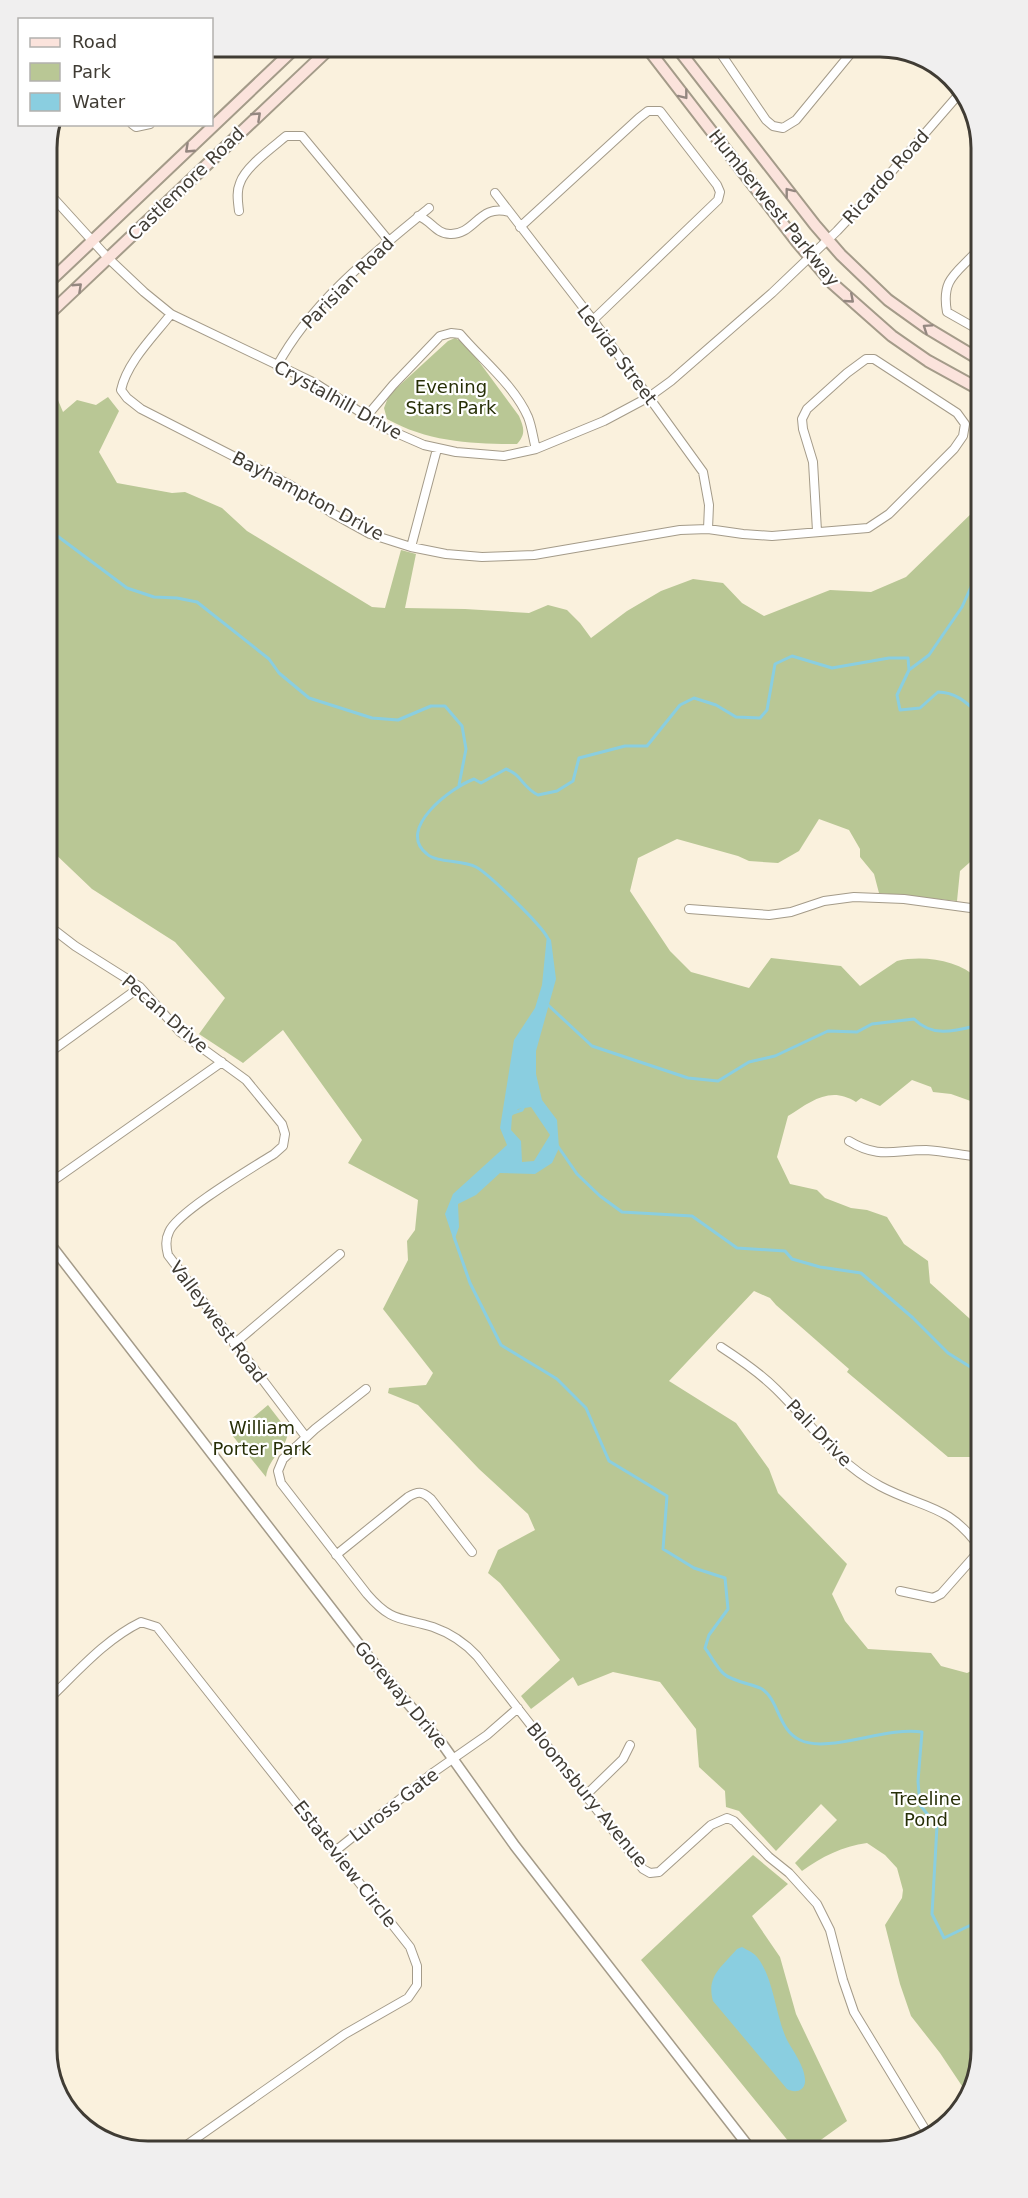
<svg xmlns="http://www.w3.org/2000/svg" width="1028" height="2198" font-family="'DejaVu Sans',sans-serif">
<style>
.green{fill:#b9c795}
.water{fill:#8acee0;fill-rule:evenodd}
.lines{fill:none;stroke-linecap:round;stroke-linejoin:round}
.stream{stroke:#8acee0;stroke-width:3}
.minor-casing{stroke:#a49b89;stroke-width:10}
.tertiary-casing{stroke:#a49b89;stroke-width:12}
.secondary-casing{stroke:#a49b89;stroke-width:14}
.minor{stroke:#fff;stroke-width:8}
.tertiary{stroke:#fff;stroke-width:9}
.secondary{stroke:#fbe3dc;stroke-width:10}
.oneway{stroke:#948780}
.labels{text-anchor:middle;stroke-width:4.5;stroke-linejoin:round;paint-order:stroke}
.street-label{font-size:18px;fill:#403c34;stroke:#fff}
.park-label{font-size:18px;fill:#272f07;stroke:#fff}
.rim{fill:none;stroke:#403c34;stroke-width:3}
</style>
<rect width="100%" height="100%" fill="#faf1dd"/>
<!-- green -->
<path class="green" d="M455,338l11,6 53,72c5,12 7,18 -2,28 -45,0 -89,-2 -130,-25l-3,-11 5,-13 59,-54z
M47,374l16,38 14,-12 19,5 12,-8 11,14 -20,41 18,31 55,10 13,-1 37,16 25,23 125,76 13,1 16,-58 15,4 -11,54 60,1 64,4 19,-8 19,5 13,13 11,15 36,-27 34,-20 32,-12 30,4 19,20 22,13 66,-26 41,2 35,-15 71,-69 1,347 -18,16 -3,30 -78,-8 -5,-19 -14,-17v-8l-11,-19 -30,-11 -20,32 -21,12 -29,-2 -11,-5 -61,-17 -39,19 -8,33 40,60 21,21 58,16 22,-30 70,8 19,20 37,-25c26,-6 62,-1 81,18l1,125 -28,-10 -18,-2 -2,-5 -19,-7 -32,26 -19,-8 -5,4c-26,-17 -46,0 -68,14l-11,41 13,27 27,6 8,8 26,10 16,2 20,7 17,27 24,17 2,22 49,44 1,136 -6,-6h-26l-101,-85 2,-3 -73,-64 -6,-7 -16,-7 -85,90 67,42 33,46 9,24 69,71 -15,30 13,27 23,28 63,4 10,13 26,7 13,-6 1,383 -13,45 -28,-42 -29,-37 -11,-32 -15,-59 17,-27 1,-8 -6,-22 -12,-13 -18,-12c-24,3 -46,14 -65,28l-7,-8 42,-43 -16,-16 -45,47 -37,-40 -13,-4 -1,-16 -26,-24 -3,-38 -36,-47 -47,-10 -35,14 -5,-9 -42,32 -10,-13 39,-36 -60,-77 -12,-10 10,-23 37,-20 -7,-16 -49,-45 -61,-64 -30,-12 1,-5 37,-3 7,-12 -50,-64 25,-49 -1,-19 8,-11 3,-30 -70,-37 14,-23 -79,-110 -40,33 -44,-29 26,-36 -50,-56 -83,-53 -43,-41z
M268,1405l20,26c-1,19 -19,25 -22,46l-34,-42z
M753,1855l35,29 -36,32 28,41 16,57 51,107 -36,26h-18l-152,-187z"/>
<!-- water -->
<path class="water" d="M547,935l4,5 5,39 -20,72v23l6,26 15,20 2,28 -7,15 -17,11 -35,-1 -24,22 -18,9 1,23 -5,14 -9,-27 8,-20 54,-49 -7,-17 14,-88 21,-32 7,-23zM531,1107l19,28 -16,26 -12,1 -1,-21 -10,-11 1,-14 6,-7z
M742,1947c5,3 11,5 15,10 17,21 18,58 30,83 6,11 19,28 18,42 -1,10 -11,11 -18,7l-74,-88c-7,-25 9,-34 24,-52z"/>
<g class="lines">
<!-- stream -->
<path class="stream" d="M48,529l79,59 27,9 23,1 20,4 72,57 10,14 30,25 63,20 26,2 33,-14h14l17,20 4,23 -7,36
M977,564l-2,14 -13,29 -33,48 -20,15 -12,25 3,15 20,-2 18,-16c17,0 28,10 40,21
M547,937c-6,-12 -58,-63 -71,-70 -13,-7 -39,-4 -49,-13 -32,-25 25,-67 47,-75l7,4 25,-14c16,6 16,18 32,26l19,-4 16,-10 6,-23 46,-12h22l33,-41 14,-7 22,7 20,12 24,1 7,-8 8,-46 17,-8 40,12 57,-10h19l1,12
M547,1004l45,42 96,32 30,3 31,-19 26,-6 53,-25 29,1 15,-8 42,-5c19,19 41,12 65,6
M513,1113l9,-3 2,-4
M557,1145l20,29 23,22 22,16 70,4 45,32 48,3 7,8 28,8 41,6 52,45 35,35 32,20
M454,1237l16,46 31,62 56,34 29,29 23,53 58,35 -4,53 31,19 31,10 3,31 -19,26 -4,13c6,8 12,20 19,26 9,8 30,10 38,15 17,11 16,41 38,51 28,14 86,-14 122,-8l-4,49 2,24 17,21 -5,88 12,24 29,-14 8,-12"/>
<!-- minor casing -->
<g class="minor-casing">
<path id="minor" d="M717,48l49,72 7,6 10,2 13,-8 60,-73
M132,124l4,3 14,-3
M47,191l61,67 36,34 27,22 144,69 70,45 39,17 32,7 48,4 32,-7 68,-28 45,-24 22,-16 101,-88 65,-62 43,-46 80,-92
M495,193l98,127 110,152 6,33 -1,24
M239,211c-1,-9 -3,-19 1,-28 5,-16 33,-36 46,-47h16l87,105
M418,216c13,4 18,18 32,18 25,1 29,-31 59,-22
M520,227l119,-109 9,-7h12l57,74 3,7 -2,8 -125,120
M976,252c-20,22 -35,27 -29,60l30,17
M171,314c-17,22 -44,48 -50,76l6,8 14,11 149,76 42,28 38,21 41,13 35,7 36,3 52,-2 146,-25 28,-1 35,5 29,2 96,-8 21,-14 65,-65 9,-13 2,-12 -8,-11 -83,-54h-8l-19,14 -40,36 -5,10 1,10 10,33 4,69
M277,366c35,-65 96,-112 152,-158
M366,417l27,-32 47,-49 11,-3 9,1c22,26 54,51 68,83 4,10 5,21 8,32
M411,547l26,-98
M689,909l80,6 22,-3 33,-11 30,-4 50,2 74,10
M49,926l26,20 65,41 40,45 66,48 36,44 3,10 -2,12 -9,8c-22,14 -97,58 -105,78 -4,8 -3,15 -1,23l138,182
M49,1053l91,-66
M849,1141c29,18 45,9 77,9 15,1 31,4 46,6l7,3
M50,1183l172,-121
M234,1344l106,-90
M721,1347c20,13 39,26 55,42 36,35 58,72 104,97 43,23 68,17 100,62
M366,1389l-51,40 -32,30 -5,12 3,12 86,111c25,29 34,23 66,33 17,6 32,16 44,29l166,213 7,4 9,-1 52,-47 16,-7 7,3 35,36 20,16 28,31 13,26 13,50 11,32 74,122
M336,1555l72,-58c10,-6 14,-6 23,2l41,53
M900,1591l33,7 8,-4 39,-44
M51,1697c28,-27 55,-58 90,-75l16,5 253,320 7,19v19l-9,13 -63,36 -167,117
M585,1796l38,-37 7,-14
M334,1852l100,-80 53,-37 31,-27"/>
</g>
<!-- tertiary casing -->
<g class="tertiary-casing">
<path id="tertiary" d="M50,1244l318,412 75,89 72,101 234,301"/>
</g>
<!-- secondary casing -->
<g class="secondary-casing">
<path id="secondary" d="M648,49l149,193 35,41 60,53 36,25 49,27
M678,49l137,176 26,30 47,45 39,28 50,30
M47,284l244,-232
M47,316l279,-264"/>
</g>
<!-- minor -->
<use href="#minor" class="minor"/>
<!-- tertiary -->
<use href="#tertiary" class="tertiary"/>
<!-- secondary -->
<use href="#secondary" class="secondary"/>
</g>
<!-- one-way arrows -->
<defs><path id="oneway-chevron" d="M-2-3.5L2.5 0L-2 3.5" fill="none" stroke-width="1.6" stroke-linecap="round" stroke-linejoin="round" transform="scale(1.5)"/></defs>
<g class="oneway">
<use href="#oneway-chevron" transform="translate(684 95) rotate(52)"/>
<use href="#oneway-chevron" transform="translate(257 116) rotate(-43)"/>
<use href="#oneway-chevron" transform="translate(189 149) rotate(137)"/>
<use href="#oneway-chevron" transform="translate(789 192) rotate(-128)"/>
<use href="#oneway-chevron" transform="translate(78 287) rotate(-43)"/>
<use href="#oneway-chevron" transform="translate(850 299) rotate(41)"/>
<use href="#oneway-chevron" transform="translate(927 328) rotate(-146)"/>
</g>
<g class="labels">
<!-- street labels -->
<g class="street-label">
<text transform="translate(886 177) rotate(-48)" y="6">Ricardo Road</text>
<text transform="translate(186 184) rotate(-44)" y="6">Castlemore Road</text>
<text transform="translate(774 208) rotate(51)" y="6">Humberwest Parkway</text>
<text transform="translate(348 283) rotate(-45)" y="6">Parisian Road</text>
<text transform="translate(617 355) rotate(53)" y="6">Levida Street</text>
<text transform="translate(338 400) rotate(29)" y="6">Crystalhill Drive</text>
<text transform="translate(308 496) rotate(28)" y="6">Bayhampton Drive</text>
<text transform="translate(165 1014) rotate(41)" y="6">Pecan Drive</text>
<text transform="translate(218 1322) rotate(53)" y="6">Valleywest Road</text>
<text transform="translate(819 1433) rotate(46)" y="6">Pali Drive</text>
<text transform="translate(401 1695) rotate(50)" y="6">Goreway Drive</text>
<text transform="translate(587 1795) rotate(51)" y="6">Bloomsbury Avenue</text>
<text transform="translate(394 1805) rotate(-38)" y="6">Luross Gate</text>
<text transform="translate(345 1864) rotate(52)" y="6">Estateview Circle</text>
</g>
<!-- park labels -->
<g class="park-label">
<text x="451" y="393">Evening<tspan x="451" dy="21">Stars Park</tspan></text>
<text x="262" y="1434">William<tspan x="262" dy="21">Porter Park</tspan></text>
<text x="926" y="1805">Treeline<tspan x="926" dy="21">Pond</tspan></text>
</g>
</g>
<!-- crop -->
<path d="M0 0H1028V2198H0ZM148 57H880A91 91 0 0 1 971 148V2050A91 91 0 0 1 880 2141H148A91 91 0 0 1 57 2050V148A91 91 0 0 1 148 57Z" fill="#f0efef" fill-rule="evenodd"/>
<path class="rim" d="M148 57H880A91 91 0 0 1 971 148V2050A91 91 0 0 1 880 2141H148A91 91 0 0 1 57 2050V148A91 91 0 0 1 148 57Z"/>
<!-- legend -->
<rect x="18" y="18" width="195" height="108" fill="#ffffff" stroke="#b3b1ae" stroke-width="1.5"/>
<rect x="30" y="38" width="30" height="9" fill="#fbe3dc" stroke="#b3b1ae" stroke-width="1.5"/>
<text x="72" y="48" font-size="18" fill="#403c34">Road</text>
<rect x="30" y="63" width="30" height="18" fill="#b9c795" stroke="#b3b1ae" stroke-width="1.5"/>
<text x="72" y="78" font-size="18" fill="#403c34">Park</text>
<rect x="30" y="93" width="30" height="18" fill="#8acee0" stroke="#b3b1ae" stroke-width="1.5"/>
<text x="72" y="108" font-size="18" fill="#403c34">Water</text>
</svg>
